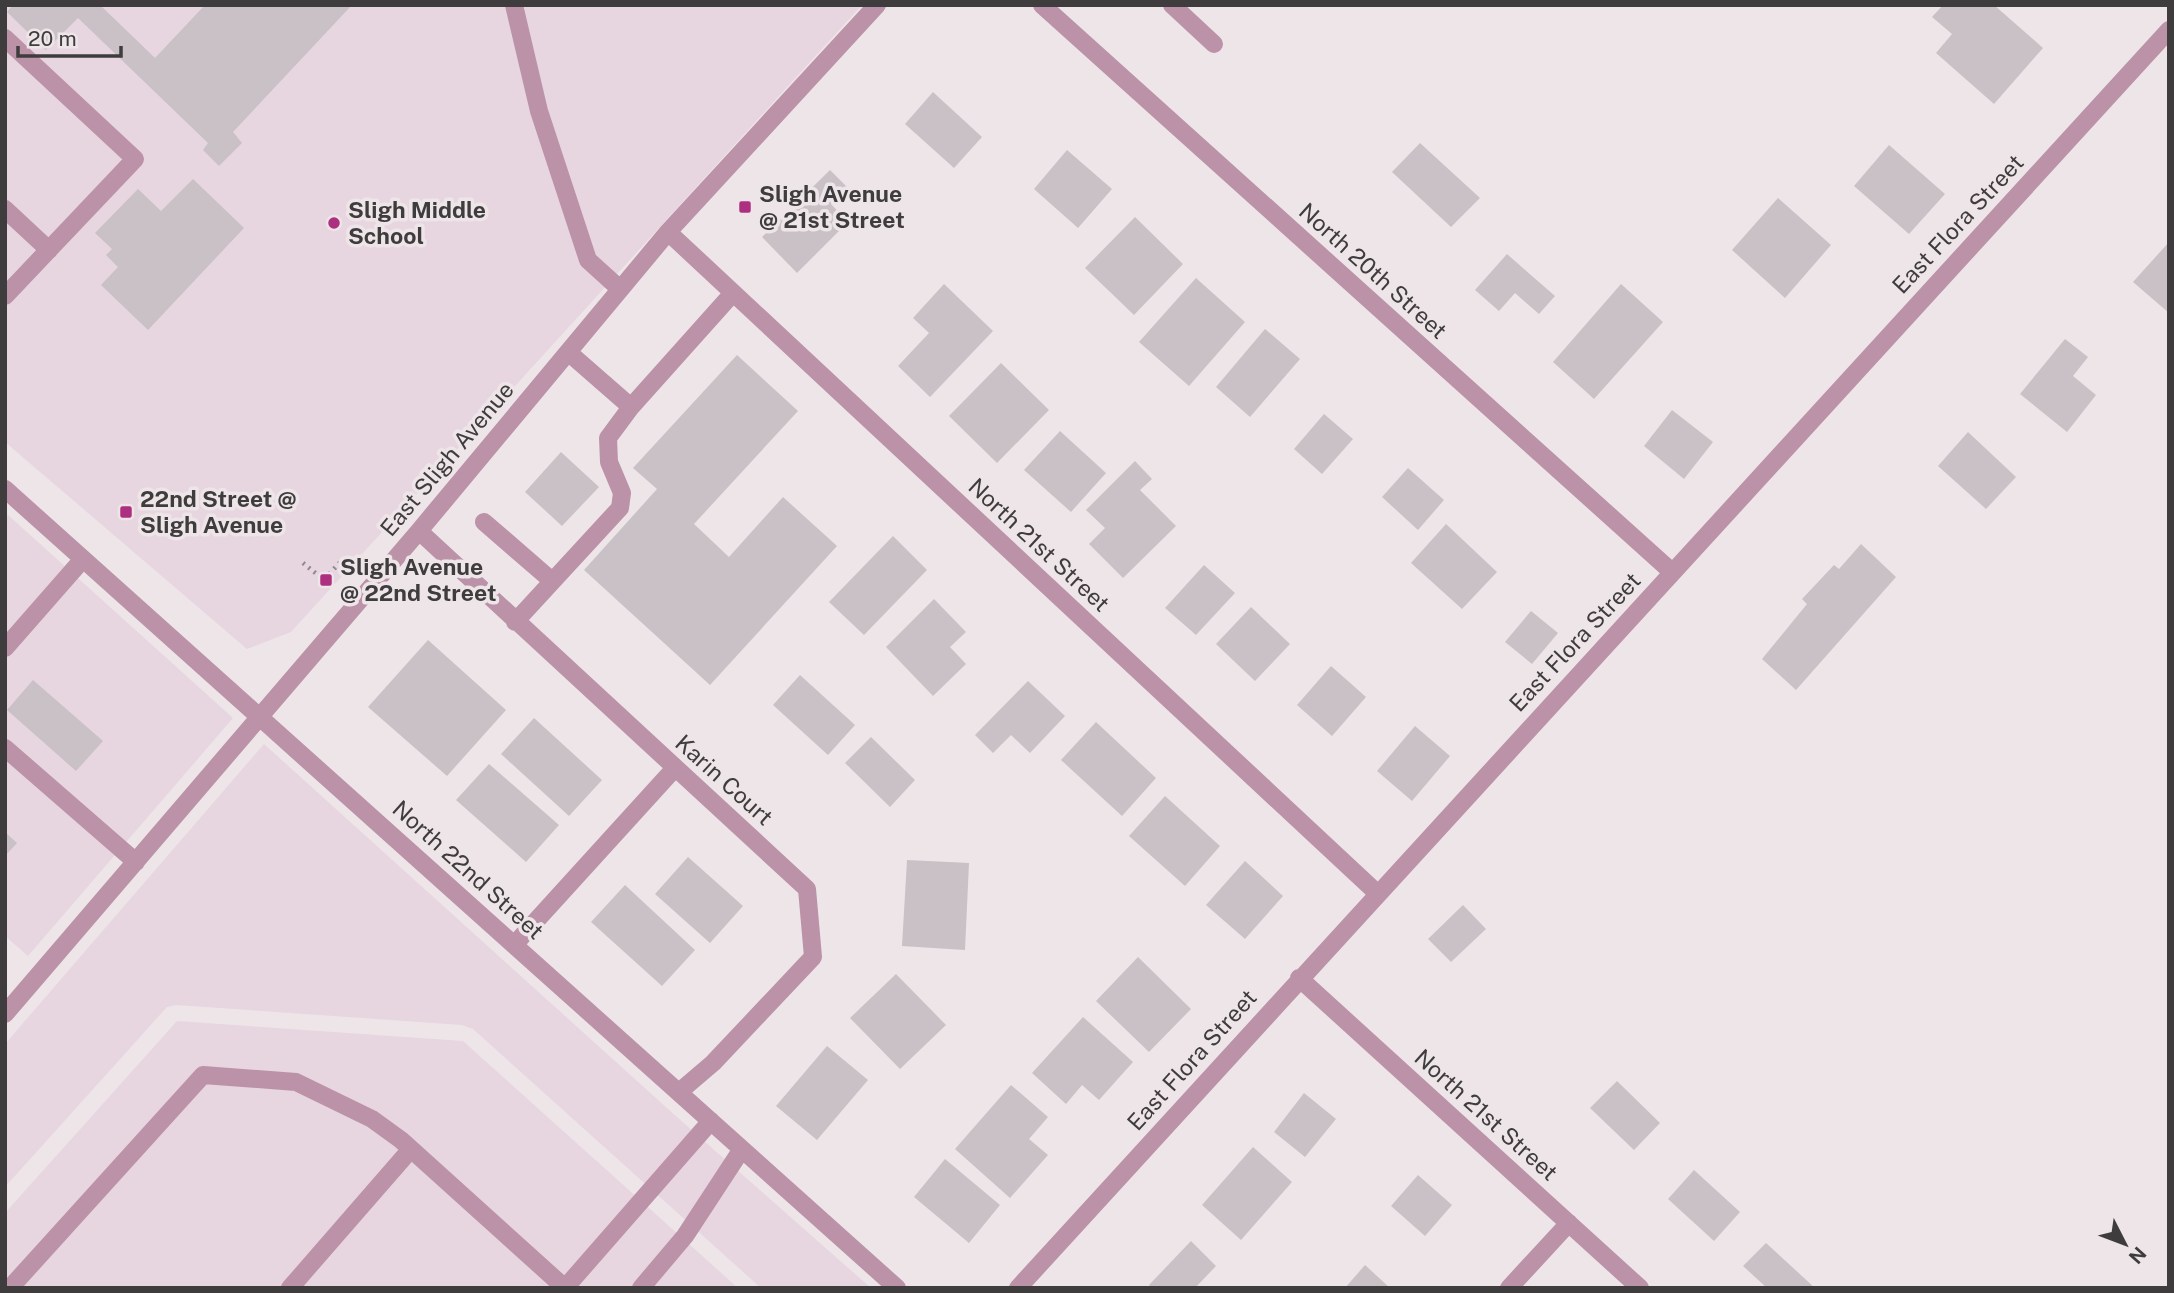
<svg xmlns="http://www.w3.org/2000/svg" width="2174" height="1293" font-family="'Public Sans',sans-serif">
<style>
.built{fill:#e7d6df}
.building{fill:#c9c1c5}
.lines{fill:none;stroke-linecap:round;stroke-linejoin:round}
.path{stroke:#8f898c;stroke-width:4.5;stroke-dasharray:2 5;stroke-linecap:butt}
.minor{stroke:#bb92a8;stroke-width:18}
.poi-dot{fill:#ac2f80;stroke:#eee5e9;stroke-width:2.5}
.labels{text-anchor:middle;stroke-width:7;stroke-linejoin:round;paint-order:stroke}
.poi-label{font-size:23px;font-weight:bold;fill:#3f3c3d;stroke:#eee5e9;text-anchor:start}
.street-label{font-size:23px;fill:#3f3c3d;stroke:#eee5e9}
</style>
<rect width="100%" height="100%" fill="#eee5e9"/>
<!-- built -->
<path class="built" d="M5,5h857l-571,627 -44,17 -242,-207z
M8,515l225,203 -205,238 -23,-20v-418z
M264,744l414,374 193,170h-110l-288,-259 -11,-4 -286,-20 -9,2 -162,180v-143z
M177,1021l286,20 275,247h-733v-75z"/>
<!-- building -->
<path class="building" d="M13,5h87l55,53 50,-53h147l-119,127 9,11 -23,23 -16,-16 5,-7 -130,-125 -32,32 -39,-38z
M1943,5h51l49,43 -49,56 -58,-51 16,-19 -20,-17z
M933,92l49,45 -28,31 -49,-44z
M1420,143l60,55 -29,29 -59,-55z
M1889,145l56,49 -36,40 -55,-48z
M1067,150l45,39 -34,39 -44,-39z
M830,170l18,18 -17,16 17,18 -51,51 -35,-36z
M193,179l51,49 -96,102 -47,-45 17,-18 -12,-12 6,-6 -17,-16 43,-44 23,22z
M1778,198l53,47 -46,53 -53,-48z
M1135,217l48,47 -49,51 -49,-47z
M2169,242v71l-36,-31z
M1507,254l48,42 -16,18 -24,-21 -16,18 -24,-21z
M1196,278l49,44 -56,64 -50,-44z
M944,284l49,47 -63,66 -32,-31 31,-33 -16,-15z
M1621,284l42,38 -69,77 -41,-37z
M1265,329l35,30 -50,58 -34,-30z
M2065,339l23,18 -15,19 23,19 -29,37 -47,-38z
M737,355l61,56 -104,113 35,33 54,-60 54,49 -127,139 -126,-115 73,-81 -24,-21z
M1001,363l48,47 -52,53 -48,-47z
M1672,410l41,32 -29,37 -40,-33z
M1324,414l29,25 -31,35 -28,-25z
M1060,431l46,42 -35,39 -47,-42z
M1968,432l48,45 -30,32 -48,-43z
M561,452l38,35 -37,39 -37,-34z
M1135,461l17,18 -12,11 36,36 -53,52 -34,-34 16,-16 -19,-18z
M1408,468l36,32 -26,30 -36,-33z
M1446,524l51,48 -35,37 -51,-46z
M893,536l34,34 -63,65 -35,-33z
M1861,544l35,33 -100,113 -34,-31 45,-55 -5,-5 32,-34 5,4z
M1204,565l31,28 -39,42 -31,-27z
M934,599l32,33 -16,15 16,17 -33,32 -47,-49z
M1251,607l39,37 -35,37 -39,-37z
M1531,611l27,22 -26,31 -27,-22z
M428,640l78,70 -59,66 -79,-69z
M1331,666l35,31 -34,39 -35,-31z
M800,675l55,50 -27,30 -55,-50z
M33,680l70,61 -27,30 -69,-61z
M1028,681l37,35 -35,37 -19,-18 -18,18 -18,-18z
M534,718l68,62 -33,36 -68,-62z
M1096,722l60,56 -34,38 -61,-56z
M1415,726l35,30 -38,45 -35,-30z
M871,737l44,43 -25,27 -45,-44z
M489,764l70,61 -33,37 -70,-62z
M1165,796l55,50 -35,40 -56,-50z
M5,832l12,11 -12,13z
M688,857l55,49 -33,37 -55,-49z
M907,860l62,3 -4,87 -63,-4z
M1245,861l38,35 -38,43 -39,-34z
M625,885l70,65 -33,36 -71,-64z
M1463,905l23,24 -35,33 -23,-23z
M1138,957l53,52 -42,43 -53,-51z
M896,974l50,51 -46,44 -50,-51z
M1083,1017l50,45 -34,38 -17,-15 -16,19 -34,-31z
M827,1046l41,34 -51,60 -41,-34z
M1617,1081l43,42 -26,27 -44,-42z
M1011,1085l37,32 -19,22 19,16 -38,43 -55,-49z
M1304,1093l32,26 -31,38 -31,-25z
M1253,1147l39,35 -51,58 -39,-35z
M945,1159l55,46 -31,38 -55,-46z
M1694,1170l46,42 -26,29 -46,-42z
M1418,1175l34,30 -27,31 -34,-30z
M1191,1241l25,25 -21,22h-43l-3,-3z
M1766,1243l49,45h-48l-24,-22z
M1365,1265l25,23h-45z"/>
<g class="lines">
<!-- path -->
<path class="path" d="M303,563l21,17 18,-20"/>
<!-- minor -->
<path class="minor" d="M514,5l25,106 49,149 32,29
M1042,5l630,567
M1172,5l42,39
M5,38l130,121 -130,137
M5,209l44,41
M668,232l709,661
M568,352l63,55
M5,489l892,799
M484,522l67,58
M419,531l388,358 6,68 -100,106 -34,29
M515,622l105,-114 2,-15 -13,-31 -1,-24 23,-31 102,-114
M5,648l78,-89
M5,748l131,114
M514,945l161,-177
M1299,978l341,310
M5,1014l414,-483 249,-299 209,-227
M10,1288l193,-213 93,7 76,37 29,21 164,148
M290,1288l121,-139
M565,1288l146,-167
M641,1288l44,-52 57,-87
M1018,1288l1151,-1258
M1509,1288l60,-65"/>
</g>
<!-- markers -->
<g class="poi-dot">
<rect x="738" y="200" width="14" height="14" rx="3.5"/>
<circle cx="334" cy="223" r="7"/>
<rect x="119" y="505" width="14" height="14" rx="3.5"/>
<rect x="319" y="573" width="14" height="14" rx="3.5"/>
</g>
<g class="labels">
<!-- poi labels -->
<g class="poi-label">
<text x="759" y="202">Sligh Avenue<tspan x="759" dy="26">@ 21st Street</tspan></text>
<text x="348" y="218">Sligh Middle<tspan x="348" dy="26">School</tspan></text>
<text x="140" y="507">22nd Street @<tspan x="140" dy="26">Sligh Avenue</tspan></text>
<text x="340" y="575">Sligh Avenue<tspan x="340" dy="26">@ 22nd Street</tspan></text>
</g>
<!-- street labels -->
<g class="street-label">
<text transform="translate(1958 224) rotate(-47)" y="8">East Flora Street</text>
<text transform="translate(1373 271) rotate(42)" y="8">North 20th Street</text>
<text transform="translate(447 459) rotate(-50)" y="8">East Sligh Avenue</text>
<text transform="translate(1039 545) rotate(43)" y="8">North 21st Street</text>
<text transform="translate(1575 642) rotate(-47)" y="8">East Flora Street</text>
<text transform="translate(724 780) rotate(42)" y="8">Karin Court</text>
<text transform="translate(468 870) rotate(42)" y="8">North 22nd Street</text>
<text transform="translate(1192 1060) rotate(-48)" y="8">East Flora Street</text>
<text transform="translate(1486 1115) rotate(42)" y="8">North 21st Street</text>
</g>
</g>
<!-- border -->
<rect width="2174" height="1293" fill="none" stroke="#3f3c3d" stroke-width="14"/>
<!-- north arrow -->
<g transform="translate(2125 1244) rotate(132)" stroke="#eee5e9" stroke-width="5" paint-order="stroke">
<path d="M0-5L12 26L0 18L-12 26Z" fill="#3f3c3d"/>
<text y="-10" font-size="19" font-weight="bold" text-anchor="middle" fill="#3f3c3d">N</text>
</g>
<!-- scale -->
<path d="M18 46v10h103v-10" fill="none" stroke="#3f3c3d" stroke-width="3.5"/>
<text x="28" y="46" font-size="21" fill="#3f3c3d" stroke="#eee5e9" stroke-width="5" paint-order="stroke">20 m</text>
</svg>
